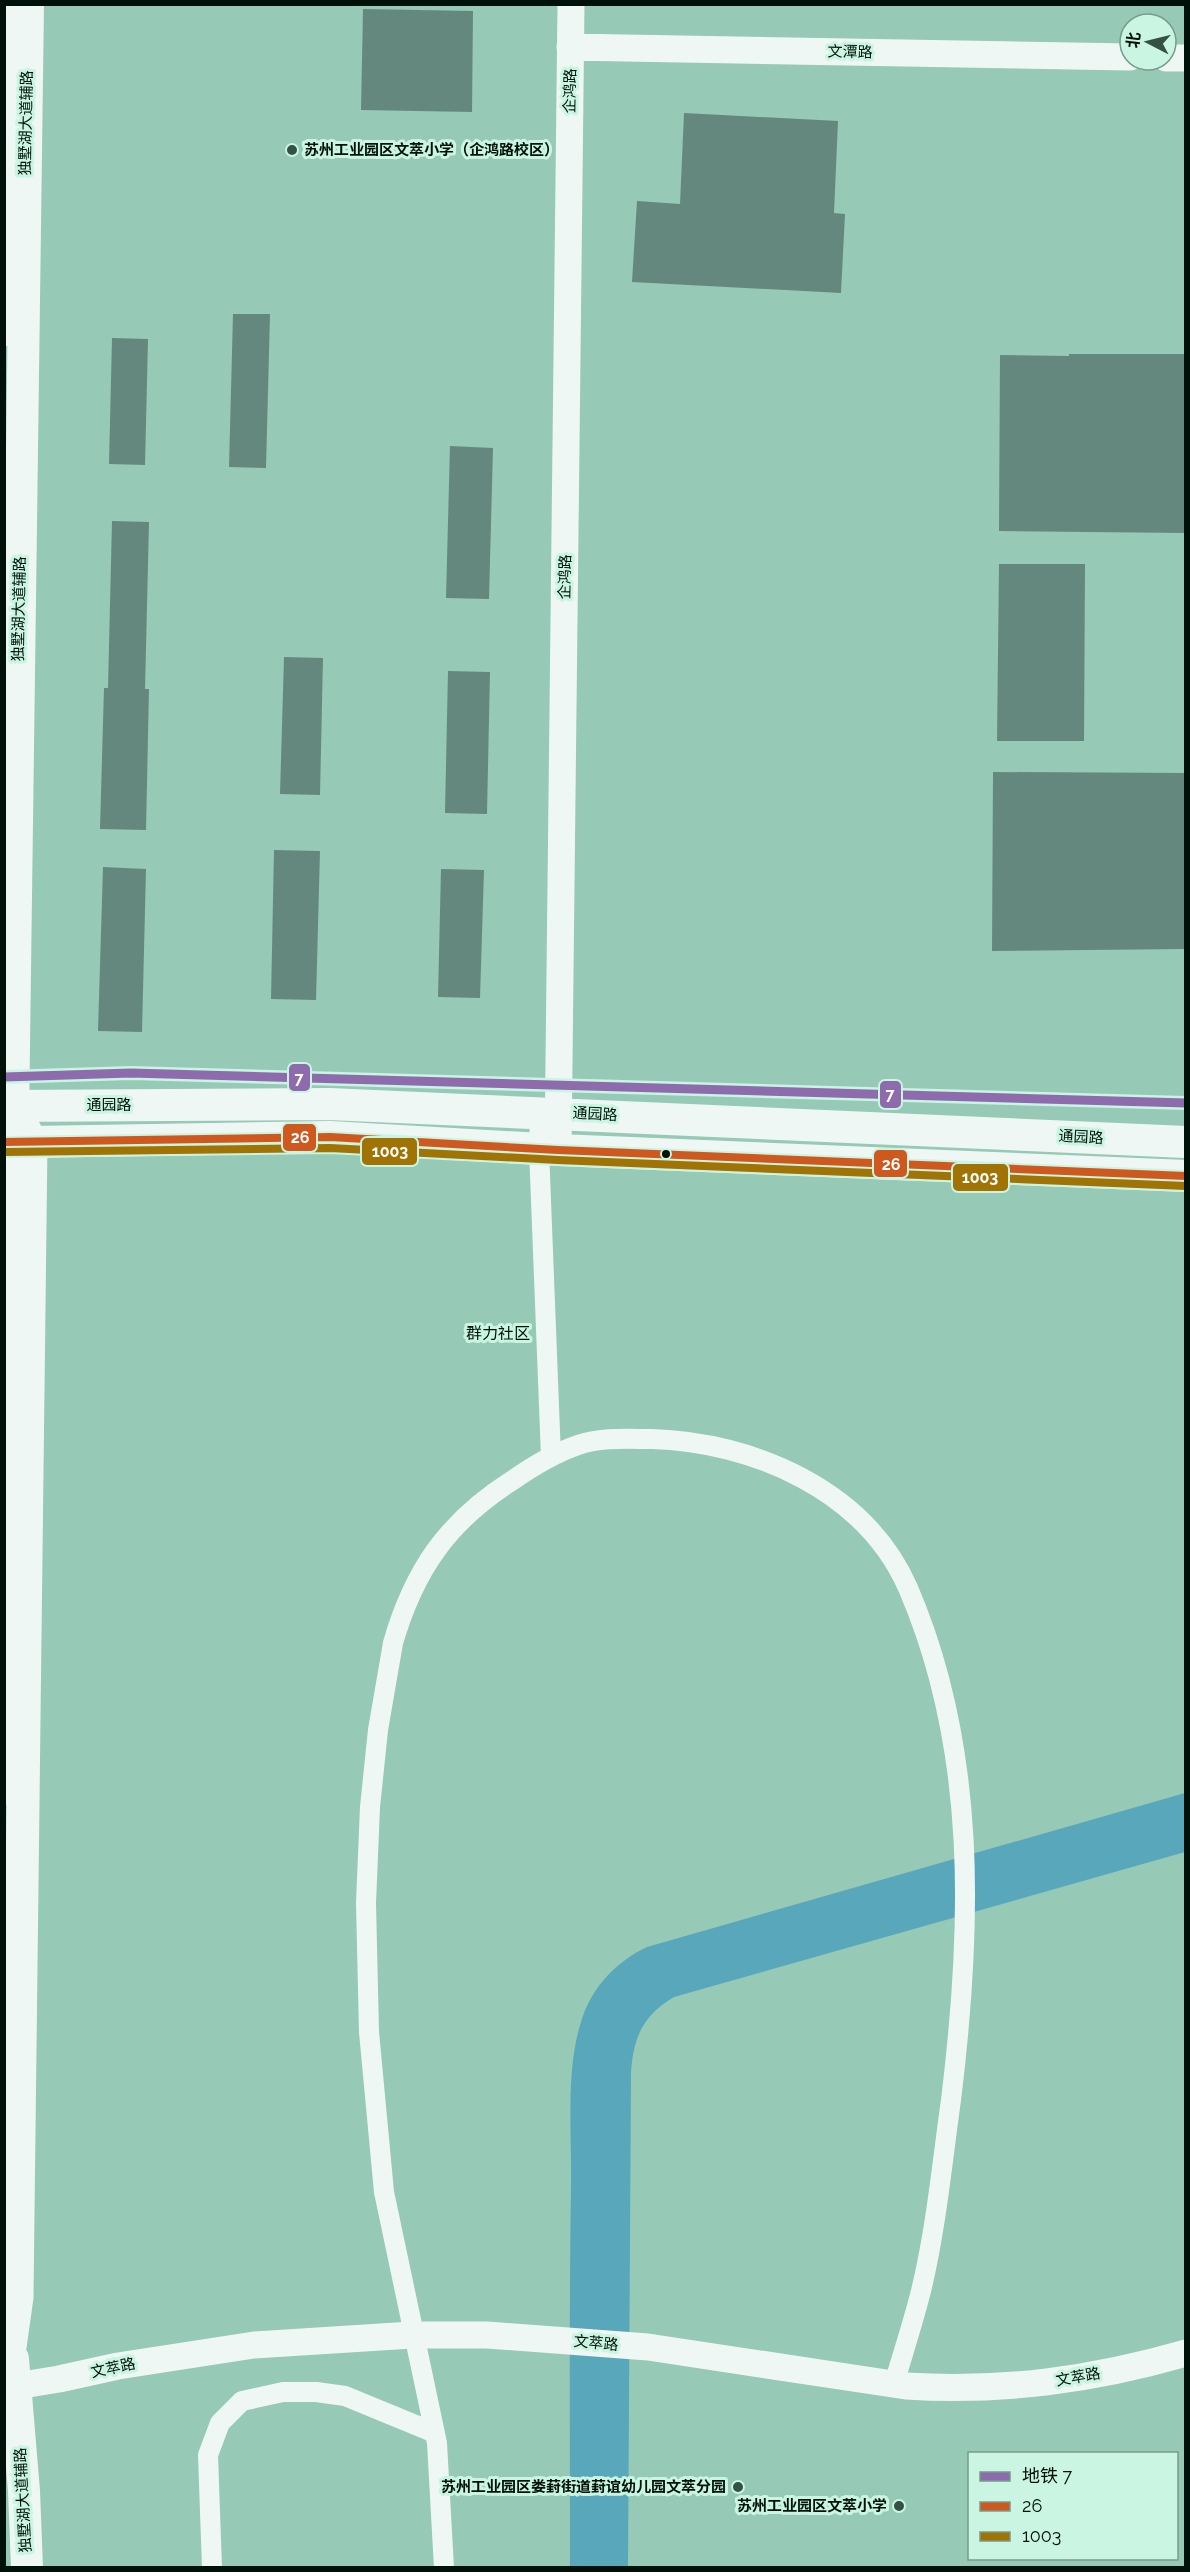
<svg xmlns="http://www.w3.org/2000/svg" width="1190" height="2572" font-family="Raleway,'Noto Sans SC',sans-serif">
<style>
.water{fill:#59a7bb}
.building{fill:#65887e}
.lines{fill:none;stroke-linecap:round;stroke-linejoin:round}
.street{stroke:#eff7f4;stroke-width:20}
.secondary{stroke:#eff7f4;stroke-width:27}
.primary{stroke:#eff7f4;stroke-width:32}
.highway{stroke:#eff7f4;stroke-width:33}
.bus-1-casing{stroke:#c9f5e2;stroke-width:12}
.bus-2-casing{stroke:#c9f5e2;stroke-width:12}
.bus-1{stroke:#ce581e;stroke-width:8}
.bus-2{stroke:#a17204;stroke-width:8}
.metro-1-casing{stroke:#c9f5e2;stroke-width:14}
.metro-1{stroke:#8e6bad;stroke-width:9}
.poi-dot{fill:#345146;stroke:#c9f5e2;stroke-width:2}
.bus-dot{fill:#00110a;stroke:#c9f5e2;stroke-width:2}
.labels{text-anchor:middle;stroke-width:6;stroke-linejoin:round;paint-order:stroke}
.street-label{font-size:15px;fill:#00110a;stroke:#c9f5e2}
.poi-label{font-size:15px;font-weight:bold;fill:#00110a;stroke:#c9f5e2;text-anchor:end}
.neighbourhood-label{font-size:16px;fill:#00110a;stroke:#c9f5e2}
.line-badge{stroke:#c9f5e2;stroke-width:2}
.badge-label{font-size:16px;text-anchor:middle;font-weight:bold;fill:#fff}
</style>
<rect width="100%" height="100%" fill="#96c9b6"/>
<!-- water -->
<path class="water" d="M1185,1793v59l-511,145c-31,18 -41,41 -43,76l-3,494 -58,1c0,-128 -1,-255 1,-382 1,-52 -6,-118 11,-167 10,-32 35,-58 65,-72z"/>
<!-- building -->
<path class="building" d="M363,9l110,2 -1,101 -111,-2z
M684,113l154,8 -4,92 11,1 -4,79 -209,-11 5,-81 43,3z
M233,314h37l-4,154 -37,-1z
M112,338l36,1 -3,126 -36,-1z
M1069,354h116v179l-186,-2 1,-176 69,1z
M450,446l43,2 -4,151 -43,-1z
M112,521l37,1 -4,167h4l-3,141 -46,-1 4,-141h4z
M999,564h86l-1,177h-87z
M284,657l39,1 -3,137 -40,-1z
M448,671l42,1 -3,142 -42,-1z
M993,772l192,1v176l-193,2z
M274,850l46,1 -4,149 -45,-1z
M103,867l43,2 -4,163 -44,-1z
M441,869l43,1 -4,128 -42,-1z"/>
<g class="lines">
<!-- street -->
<path class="street" d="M540,1111l-1,38 12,308
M212,2568l-4,-113 12,-32 22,-22 41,-9h33l29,4 90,37
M444,2568l-7,-125 -53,-251 -15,-160 -3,-129 4,-96 8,-77 15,-87c21,-73 55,-122 120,-163 20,-14 42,-27 65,-35 24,-8 49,-6 74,-6 101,3 213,51 256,149 70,162 64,341 43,512 -9,64 -15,129 -30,191 -8,32 -18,62 -27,93"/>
<!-- secondary -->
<path class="secondary" d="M570,47l560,10
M1166,58h20
M558,1150l13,-1146
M4,2388l55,-9 59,-13 136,-21 158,-10h75l161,12 258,39c97,6 186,-6 280,-33"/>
<!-- primary -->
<path class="primary" d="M4,1106l325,-2 857,38
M31,1142l299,-5 228,13 628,26
M4,1789l24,-1785
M13,2359l11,132 3,77"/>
<!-- highway -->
<path class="highway" d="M4,330l5,-326
M4,2390l13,-93 14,-1155 -19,-36"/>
<!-- bus-1 casing -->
<g class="bus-1-casing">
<path id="bus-1" d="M4,1142l326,-5 228,13 628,26"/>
</g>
<!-- bus-2 casing -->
<g class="bus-2-casing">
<path id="bus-2" d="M4,1152l326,-4 228,12 628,26"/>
</g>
<!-- bus-1 -->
<use href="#bus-1" class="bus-1"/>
<!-- bus-2 -->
<use href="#bus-2" class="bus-2"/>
<!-- metro-1 casing -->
<g class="metro-1-casing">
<path id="metro-1" d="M4,1077l127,-4 1055,30"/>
</g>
<!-- metro-1 -->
<use href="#metro-1" class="metro-1"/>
</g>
<!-- markers -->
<g class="poi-dot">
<circle cx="292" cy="150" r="6"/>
<circle cx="738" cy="2487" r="6"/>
<circle cx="899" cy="2506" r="6"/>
</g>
<circle class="bus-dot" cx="666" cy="1154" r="5"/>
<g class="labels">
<!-- street labels -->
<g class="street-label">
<text transform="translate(850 52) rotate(1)" y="5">文潭路</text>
<text transform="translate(570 91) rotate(-89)" y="5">企鸿路</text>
<text transform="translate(26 123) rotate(-89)" y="5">独墅湖大道辅路</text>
<text transform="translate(565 577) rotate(-89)" y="5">企鸿路</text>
<text transform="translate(19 609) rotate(-89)" y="5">独墅湖大道辅路</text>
<text x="109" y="1110">通园路</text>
<text transform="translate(595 1114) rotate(3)" y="5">通园路</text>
<text transform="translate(1081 1137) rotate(3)" y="5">通园路</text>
<text transform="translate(596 2343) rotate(5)" y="5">文萃路</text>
<text transform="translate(113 2368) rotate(-12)" y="5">文萃路</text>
<text transform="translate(1078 2377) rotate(-10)" y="5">文萃路</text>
<text transform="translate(23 2500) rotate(-93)" y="5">独墅湖大道辅路</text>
</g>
<!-- poi labels -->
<g class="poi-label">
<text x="304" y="155" text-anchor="start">苏州工业园区文萃小学（企鸿路校区）</text>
<text x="726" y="2492">苏州工业园区娄葑街道葑谊幼儿园文萃分园</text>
<text x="887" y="2511">苏州工业园区文萃小学</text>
</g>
<!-- neighbourhood labels -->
<g class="neighbourhood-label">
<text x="498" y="1339">群力社区</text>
</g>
</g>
<g class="line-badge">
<rect x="288" y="1063" width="23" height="29" rx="6" fill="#8e6bad"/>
<rect x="879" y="1080" width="23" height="29" rx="6" fill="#8e6bad"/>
<rect x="282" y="1123" width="35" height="29" rx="6" fill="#ce581e"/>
<rect x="361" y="1137" width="57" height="29" rx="6" fill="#a17204"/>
<rect x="873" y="1149" width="35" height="29" rx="6" fill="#ce581e"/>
<rect x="952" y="1163" width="57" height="29" rx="6" fill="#a17204"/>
</g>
<g class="badge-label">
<text x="299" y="1084">7</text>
<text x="890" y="1100">7</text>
<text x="300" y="1143">26</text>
<text x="390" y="1157">1003</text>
<text x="891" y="1170">26</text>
<text x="980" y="1183">1003</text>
</g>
<!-- border -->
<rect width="1190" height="2572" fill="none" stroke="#00110a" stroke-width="12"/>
<!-- legend -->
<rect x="968" y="2452" width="210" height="108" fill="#c9f5e2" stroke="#799a8c" stroke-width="1.5"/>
<rect x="980" y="2472" width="30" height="9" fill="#8e6bad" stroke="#799a8c" stroke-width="1.5"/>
<text x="1022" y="2482" font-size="18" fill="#00110a">地铁 7</text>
<rect x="980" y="2502" width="30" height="9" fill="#ce581e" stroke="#799a8c" stroke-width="1.5"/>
<text x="1022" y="2512" font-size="18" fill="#00110a">26</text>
<rect x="980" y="2532" width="30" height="9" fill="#a17204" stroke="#799a8c" stroke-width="1.5"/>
<text x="1022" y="2542" font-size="18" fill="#00110a">1003</text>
<!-- north arrow -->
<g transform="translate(1148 42) rotate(277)"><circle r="28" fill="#c9f5e2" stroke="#799a8c" stroke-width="1.5"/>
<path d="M0-4.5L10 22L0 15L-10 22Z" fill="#345146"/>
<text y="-9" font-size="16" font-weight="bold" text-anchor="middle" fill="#00110a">北</text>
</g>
</svg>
